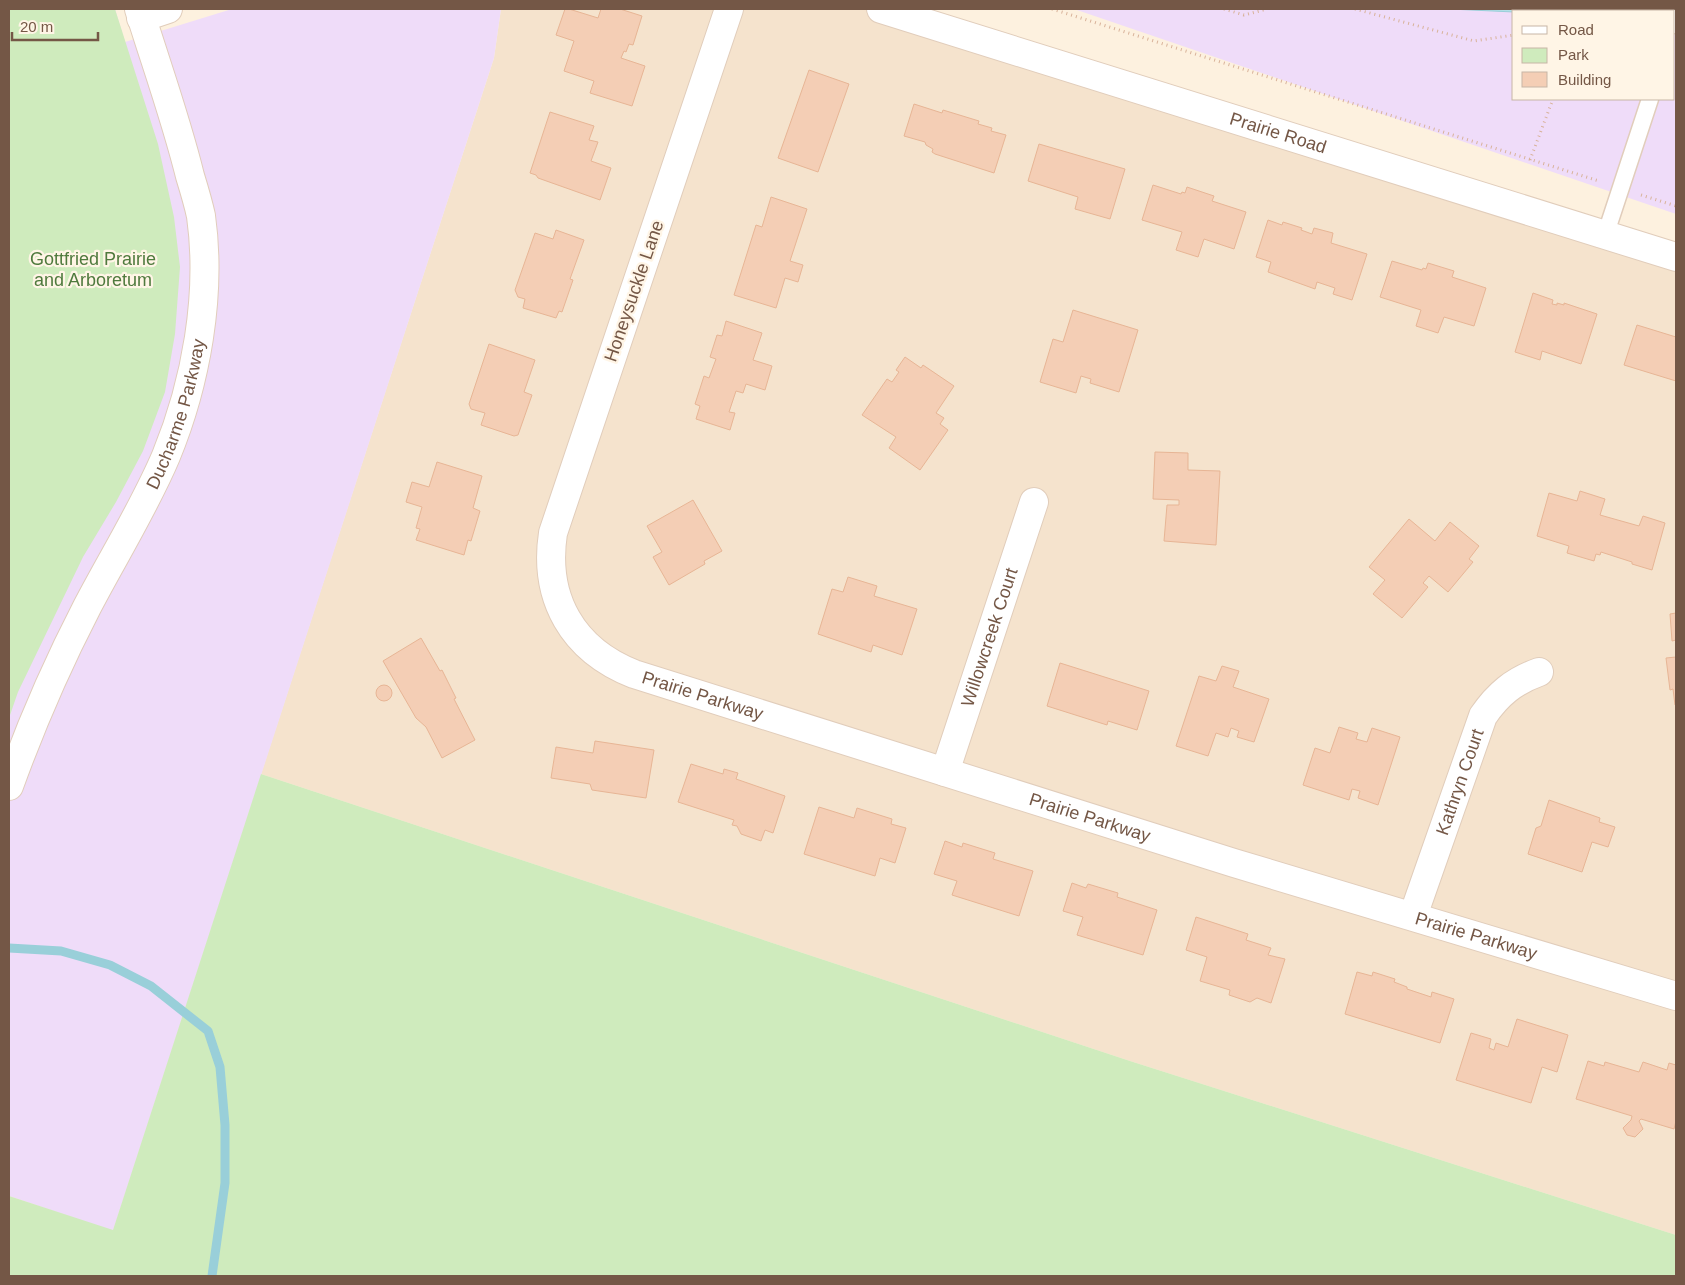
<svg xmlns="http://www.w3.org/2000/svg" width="1685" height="1285" font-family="Helvetica,sans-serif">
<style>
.residential{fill:#f5e3cd}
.education{fill:#efdcf9;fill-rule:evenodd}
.green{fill:#cfebbd}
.water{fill:#b3dfe7;stroke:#99cfd9}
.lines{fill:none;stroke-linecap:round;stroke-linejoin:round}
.stream{stroke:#99cfd9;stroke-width:9}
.building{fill:#f4ceb5;stroke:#e7b595}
.lane-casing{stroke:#e1cdbb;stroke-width:19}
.street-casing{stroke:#e1cdbb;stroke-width:30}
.path{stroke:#d8b299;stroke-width:3;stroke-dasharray:1 4;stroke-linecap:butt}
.lane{stroke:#fff;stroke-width:16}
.street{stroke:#fff;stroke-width:28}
.labels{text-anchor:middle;stroke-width:4.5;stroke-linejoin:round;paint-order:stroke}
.street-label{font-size:18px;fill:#745746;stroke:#fff5e6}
.park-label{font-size:18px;fill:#4f7a3d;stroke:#fff5e6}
</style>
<rect width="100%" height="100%" fill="#fdf1df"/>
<!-- residential -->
<path class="residential" d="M501,9h380l795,249v977l-546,-174 -869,-287 233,-716z"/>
<!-- education -->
<path class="education" d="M9,9h106l10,33 107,-33h269l-7,49 -381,1173 -104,-35z
M1074,9h602v205zM1514,11h160v88h-160z"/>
<!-- green -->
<path class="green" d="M9,9h106l43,135 16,73 6,50 -5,67 -10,58 -22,59 -27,51 -33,55 -65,135 -9,26z
M261,774l869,287 546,174v41h-1667v-80l104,34z"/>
<!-- water -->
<path class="water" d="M1450,9h104l-40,3z"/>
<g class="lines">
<!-- stream -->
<path class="stream" d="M9,948l52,3 49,14 41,21 57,45 12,36 5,58v58l-13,93"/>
</g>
<!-- building -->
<path class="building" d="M565,9h4l29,9 3,-9h19l22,7 -9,29 -4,-1 -3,8 -2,-1 -3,7 24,8 -13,40 -42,-13 4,-12 -30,-10 10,-30 -18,-6z
M809,70l40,14 -31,88 -40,-14z
M914,104l28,9 1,-3 36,11 -1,3 14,4 -1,3 15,4 -12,38 -59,-19 -3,-2 1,-3 -7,-4 -1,-3 -21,-6z
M550,112l44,14 -5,14 9,2 -7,19 20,7 -11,32 -62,-22 -2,-3 -6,-2z
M1039,144l86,25 -15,50 -35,-10 3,-12 -50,-16z
M1153,185l28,9 1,-2 3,1 2,-6 27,9 -2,5 34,11 -12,37 -30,-10 -6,18 -22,-7 6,-18 -40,-12z
M771,197l36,12 -17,52 13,4 -5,17 -13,-4 -9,30 -42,-13 22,-70 6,2z
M1268,220l14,5 1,-3 19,6 -1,2 11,4 2,-6 19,5 -2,10 36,11 -15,46 -19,-6 2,-6 -18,-6 -2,7 -47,-17 3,-10 -15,-5z
M556,230l28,10 -14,39 3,1 -11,32 -3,-1 -3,7 -33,-10 2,-9 -7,-2 -3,-7 20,-57 18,6z
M1392,261l30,9 1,-2 3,1 2,-6 26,8 -2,6 34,11 -12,38 -30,-9 -6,16 -22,-7 5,-16 -41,-13z
M1533,293l20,7 -1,4 5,1v-2l7,2v-2l33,11 -16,50 -39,-13 -2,9 -25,-8z
M1073,310l65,20 -19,62 -29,-9 1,-4 -10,-3 -5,17 -36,-11 13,-43 10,3z
M726,321l36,12 -9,27 19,6 -7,24 -19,-6 -3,9 -7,-2 -7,21 6,1 -5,17 -34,-11 4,-13 -5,-2 9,-28 5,2 7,-19 -6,-2 7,-22 5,1z
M1637,325l39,12v44l-52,-16z
M489,344l46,16 -11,32 8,3 -14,40 -4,1 -33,-11 4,-12 -14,-4 -2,-5z
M905,357l16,11 2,-3 31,21 -18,27 8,5 -4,6 8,6 -28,40 -31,-22 7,-11 -34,-22 25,-36 5,3 7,-10 -3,-2z
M1155,452l33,1v17l32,1 -4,74 -52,-4 3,-36h12v-5l-26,-1z
M437,462l45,14 -9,32 7,3 -9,30 -3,-1 -4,15 -48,-15 4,-11 -4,-1 6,-21 -16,-5 6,-20 17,5z
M1580,491l25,8 -5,16 39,11 4,-10 22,7 -13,47 -20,-6v-2l-31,-10 -1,3 -4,-1 -2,7 -27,-8 2,-7 -32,-10 12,-43 28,8z
M693,500l29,51 -18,10 1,3 -36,21 -16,-28 9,-5 -15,-26z
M1409,519l26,22 15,-19 29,24 -10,13 4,3 -25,30 -19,-16 -6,7 5,4 -26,31 -29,-24 12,-14 -16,-13z
M848,577l29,9 -3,10 43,13 -15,46 -29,-10 -2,7 -53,-18 14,-45 11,3z
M1676,613v27l-4,1 -2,-27z
M421,638l19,33 2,-1 14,28 -2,1 21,41 -33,18 -16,-31 -10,-9 -33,-57z
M1676,657v48h-1l-2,-16 -3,1 -4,-32z
M1060,663l89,28 -12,39 -29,-9 -1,4 -60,-19z
M1222,666l17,5 -6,16 36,12 -15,43 -17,-5 2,-6 -8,-3 -3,9 -12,-4 -8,23 -32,-10 23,-70 17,5z
M376 693a8 8 0 1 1 16 0a8 8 0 1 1-16 0Z
M1339,727l19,6 -2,6 11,3 5,-14 28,9 -22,68 -20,-7 2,-7 -8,-2 -3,11 -46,-15 12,-37 15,5z
M595,741l59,9 -8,48 -54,-8 -2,-6 -39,-6 5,-31 37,6z
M691,764l32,10 1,-5 14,4 -2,6 49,17 -12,37 -8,-3 -4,11 -20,-7 -4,-8 -5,-1 2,-5 -56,-18z
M1549,800l51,18 -1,4 16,5 -7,20 -16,-5 -10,30 -54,-18 8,-26 5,-2z
M819,807l35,11 3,-10 35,11 -1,5 15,4 -11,35 -15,-5 -5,18 -71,-22z
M945,841l17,6 1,-4 32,10 -2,6 40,12 -14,45 -67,-21 5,-14 -23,-7z
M1072,883l14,5 2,-4 30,9 -1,4 40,13 -14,45 -66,-20 6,-18 -20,-6z
M1196,917l52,17 -2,6 25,8 -3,7 17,4 -14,44 -14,-5 -7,4 -21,-7 1,-5 -30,-9 7,-24 -21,-7z
M1357,972l15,4 1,-4 22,7 -1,3 13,5v2l24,8 1,-5 22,7 -14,44 -95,-29z
M1517,1019l51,16 -11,37 -15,-5 -11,36 -75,-23 15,-47 20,6 -2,9 5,2 2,-7 12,4z
M1588,1061l16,5 1,-4 34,10 4,-10 24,8 2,-7 7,2v56l-2,8 -33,-10 -2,2 4,8 -8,8 -8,-2 -4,-7 8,-8 1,-4 -56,-17z"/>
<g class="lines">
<!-- lane casing -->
<g class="lane-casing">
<path id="lane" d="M1674,25l2,-7
M1605,236l45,-137"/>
</g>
<!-- street casing -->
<g class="street-casing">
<g id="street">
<path id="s1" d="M729,9l-176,524c-10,66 20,117 81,141l600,189 442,133"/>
<path id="s2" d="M881,9l795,248"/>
<path d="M141,18l27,-9"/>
<path id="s3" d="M945,772l89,-270"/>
<path id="s4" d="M9,786c22,-61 48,-121 78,-179 26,-50 57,-99 79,-151 30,-73 46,-161 35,-240 -3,-14 -7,-27 -11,-40 -14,-57 -34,-112 -51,-167"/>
<path id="s5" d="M1413,916l70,-200c15,-22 31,-35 56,-44"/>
</g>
</g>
<!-- path -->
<path class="path" d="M1052,9l547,172
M1224,9l20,6 23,-6
M1355,9l119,32 40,-6
M1626,11l2,-2
M1530,160l23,-61
M1641,195l35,11"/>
<!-- lane -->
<use href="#lane" class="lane"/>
<!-- street -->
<use href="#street" class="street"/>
</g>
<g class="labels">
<!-- street labels -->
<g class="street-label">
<text dy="6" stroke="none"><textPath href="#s2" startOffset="416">Prairie Road</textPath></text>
<text transform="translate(634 291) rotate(-71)" y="6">Honeysuckle Lane</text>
<text dy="6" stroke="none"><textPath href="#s4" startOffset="409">Ducharme Parkway</textPath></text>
<text dy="6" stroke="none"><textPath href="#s3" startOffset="142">Willowcreek Court</textPath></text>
<text dy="6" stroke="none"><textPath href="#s1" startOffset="802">Prairie Parkway</textPath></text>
<text dy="6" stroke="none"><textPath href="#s5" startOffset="142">Kathryn Court</textPath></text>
<text dy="6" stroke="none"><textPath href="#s1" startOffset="1208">Prairie Parkway</textPath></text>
<text dy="6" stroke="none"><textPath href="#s1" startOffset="1612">Prairie Parkway</textPath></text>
</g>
<!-- park labels -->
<g class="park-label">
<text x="93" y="265">Gottfried Prairie<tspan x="93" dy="21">and Arboretum</tspan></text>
</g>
</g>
<!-- border -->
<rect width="1685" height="1285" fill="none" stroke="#745746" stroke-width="20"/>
<!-- legend -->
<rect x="1512" y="10" width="162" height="90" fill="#fff5e6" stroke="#c7b6a6"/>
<rect x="1522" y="26" width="25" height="8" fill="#ffffff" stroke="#c7b6a6"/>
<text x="1558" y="35" font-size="15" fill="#745746">Road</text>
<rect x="1522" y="48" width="25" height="15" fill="#cfebbd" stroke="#c7b6a6"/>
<text x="1558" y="60" font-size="15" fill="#745746">Park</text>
<rect x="1522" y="72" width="25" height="15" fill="#f4ceb5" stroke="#c7b6a6"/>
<text x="1558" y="85" font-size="15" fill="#745746">Building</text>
<!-- scale -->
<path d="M12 32v8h86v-8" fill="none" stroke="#745746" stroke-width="2.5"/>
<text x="20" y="32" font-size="15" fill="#745746" stroke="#fff5e6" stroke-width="4" paint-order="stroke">20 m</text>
</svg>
